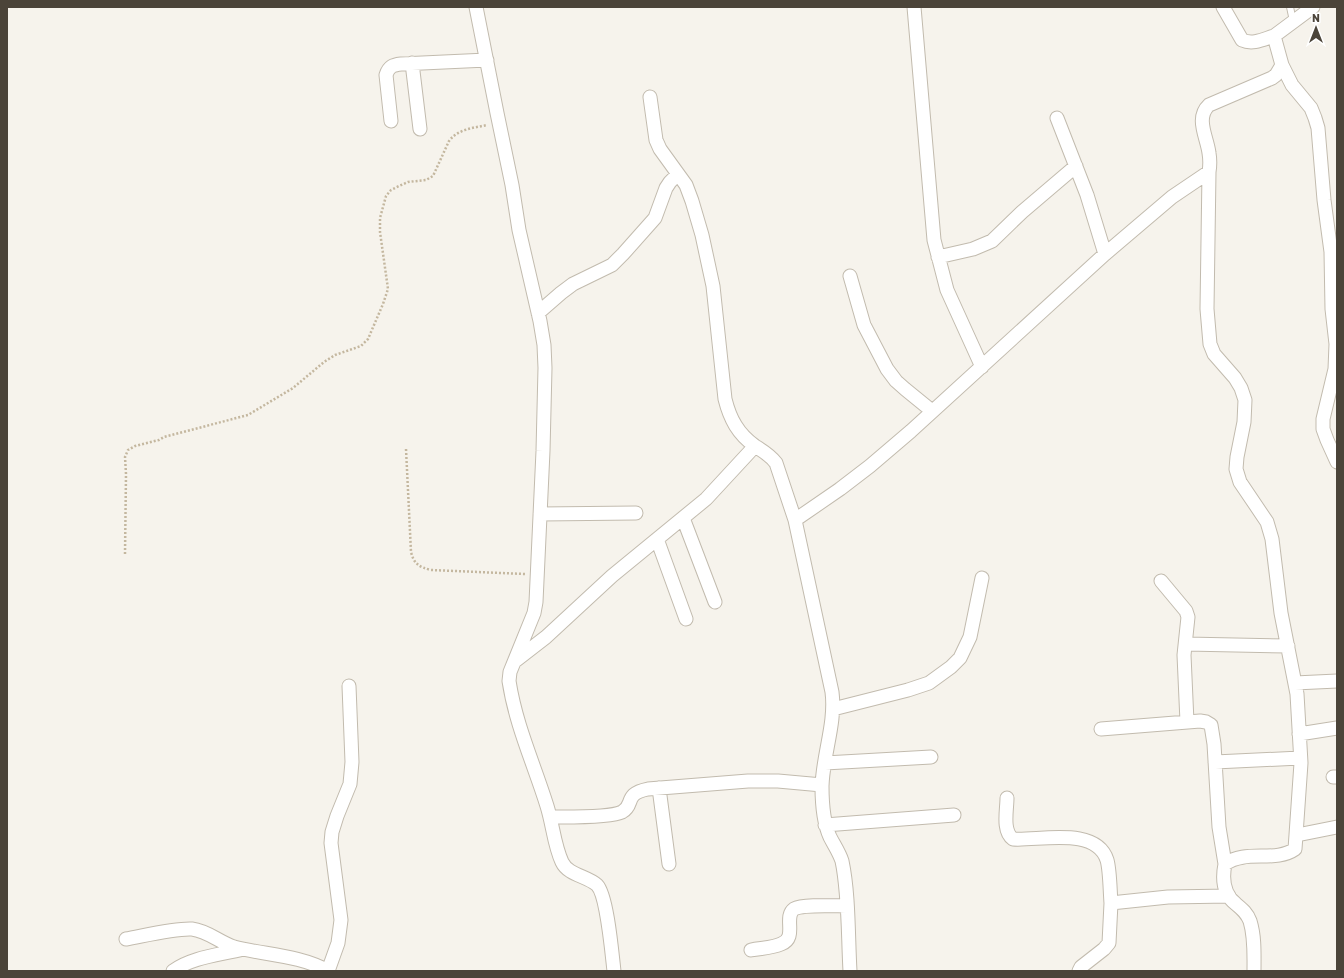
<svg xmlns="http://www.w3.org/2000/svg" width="1344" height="978" font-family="Rubik,sans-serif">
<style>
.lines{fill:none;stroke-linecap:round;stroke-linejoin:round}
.service-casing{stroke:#c2bbae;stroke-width:8}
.minor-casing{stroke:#c2bbae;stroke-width:15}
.path{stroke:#c4b79f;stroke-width:2.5;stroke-dasharray:2 2;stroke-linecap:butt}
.service{stroke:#fff;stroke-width:6}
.minor{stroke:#fff;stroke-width:13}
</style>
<rect width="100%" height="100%" fill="#f6f3ec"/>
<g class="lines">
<!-- service casing -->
<g class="service-casing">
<path id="service" d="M1290,7l3,14"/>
</g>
<!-- minor casing -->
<g class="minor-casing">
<path id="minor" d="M476,7l21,106 15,72 7,45 21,91 4,24 1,23 -2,83 -7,151 -2,11 -24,59 -1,9c7,45 25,83 38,125 6,19 7,39 15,56 6,13 25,14 35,23 10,10 15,69 17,86
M914,7l20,233 13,50 35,77
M1223,7l19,33c11,5 22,-1 32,-4
M412,63l8,66
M1282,65l10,20 19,23 4,10 3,10 6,72 7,52 1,57 4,35 -1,25 -12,50v10l4,11 10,22
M650,97l6,43 4,9 26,36 6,16 10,34 11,51 12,113c5,20 13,35 30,47 8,5 15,9 21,17l19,57
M1057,118l30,77 18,59
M391,121l-5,-46c3,-9 7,-10 15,-11l86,-4
M1209,172l-2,137 3,35 4,10 21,24 6,10 4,12 -1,22 -7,35 -1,12 4,13 27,40 5,17 9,74 16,81 4,69 -6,86c-20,14 -49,0 -70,15 -3,15 -2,30 11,40 6,5 11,9 14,17 5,16 4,34 4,50
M938,257l35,-8 19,-8 30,-29 54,-46
M850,276l14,49 23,44 9,12 9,8 27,22
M538,313l23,-20 12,-9 39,-19 11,-11 32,-36 11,-30 4,-6 8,-8
M540,514l96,-1
M683,518l32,84
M657,539l29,80
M1161,581l25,30 2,6 -4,38 3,67
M1186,644l102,2
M515,661l31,-24 66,-61 94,-77 49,-53
M1295,683l42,-2
M833,709l75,-19 21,-7 22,-16 9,-9 10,-21 12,-59
M1101,729l99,-8 6,1 5,3 3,19 5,83 6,37
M1299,734l38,-6
M1215,762l85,-4
M825,763l106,-6
M1333,777h4
M659,788l10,76
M1007,798c0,12 -5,33 6,41 26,2 83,-13 94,21 3,10 3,31 4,43
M550,817c15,0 60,1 72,-5 13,-7 1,-18 26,-23l100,-8h30l44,4
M825,825l129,-10
M1297,835l40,-8
M126,939c17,-3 49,-11 66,-10 16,2 27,13 42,18 31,8 66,8 94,24
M751,950c10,-2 21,-2 30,-6 17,-6 2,-27 13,-35 9,-5 41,-3 53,-3
M173,971c19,-14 47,-16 70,-22
M328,971l10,-28 3,-23 -10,-77 1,-11 5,-16 13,-32 2,-22 -3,-76
M850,971c-2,-34 -1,-77 -8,-110 -3,-9 -8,-16 -12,-24 -7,-15 -8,-35 -8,-51 1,-32 14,-63 10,-94l-37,-172 45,-31 30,-23 41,-35 194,-177 67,-57 37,-25c1,-6 1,-13 0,-19 -2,-16 -14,-35 0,-48l63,-27 4,-3 6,-10 -8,-29 39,-29
M1079,971l2,-4 23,-18 5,-6 2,-40 57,-6 61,-1"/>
</g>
<!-- path -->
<path class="path" d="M406,449l5,103c3,12 8,15 20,18l94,4
M125,554l1,-80 -1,-17 3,-7 7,-4 24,-6 5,-3 84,-22 45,-27 31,-26 11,-7 26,-9 7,-7 15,-35 5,-15 -8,-57v-14l6,-22 5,-6 8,-4 9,-4 18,-2 7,-4 16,-35c9,-12 24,-13 38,-16"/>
<!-- service -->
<use href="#service" class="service"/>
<!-- minor -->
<use href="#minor" class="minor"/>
</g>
<!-- border -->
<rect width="1344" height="978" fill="none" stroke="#4b4439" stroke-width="16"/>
<!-- north arrow -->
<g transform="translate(1316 28)" stroke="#ffffff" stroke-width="3" paint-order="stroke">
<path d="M0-3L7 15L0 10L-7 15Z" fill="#4b4439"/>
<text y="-6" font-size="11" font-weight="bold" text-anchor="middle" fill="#4b4439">N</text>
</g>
</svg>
